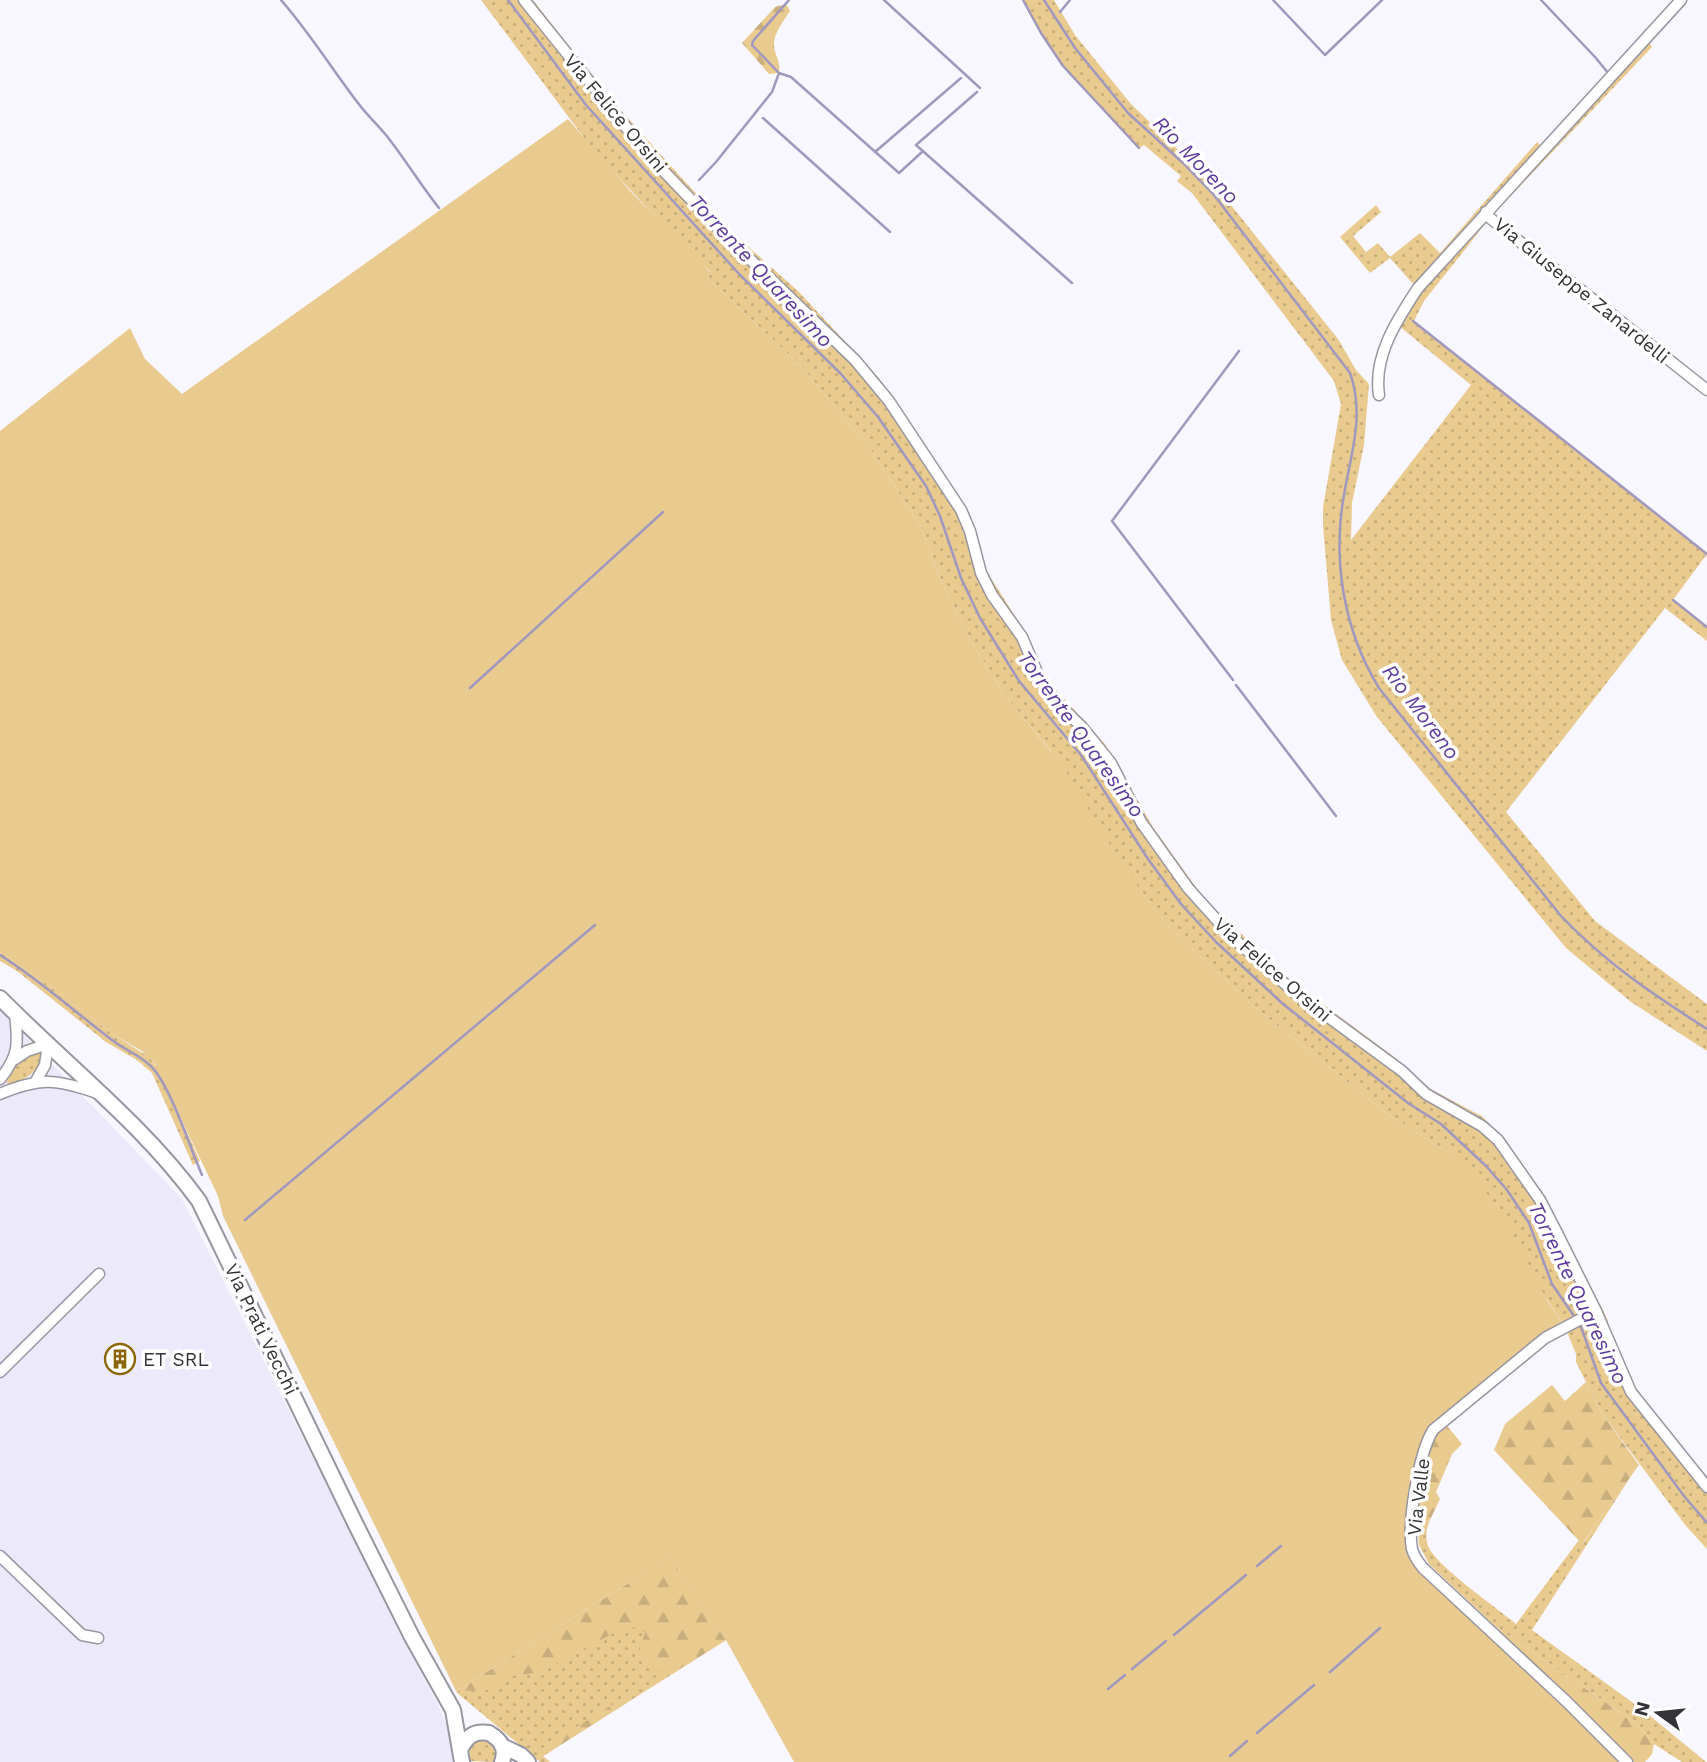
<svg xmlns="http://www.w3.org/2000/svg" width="1707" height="1762" font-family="'Work Sans',sans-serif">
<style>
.built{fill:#ece9fb}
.grass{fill:url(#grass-dots)}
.forest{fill:url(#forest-firs)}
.green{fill:#e9ca8f}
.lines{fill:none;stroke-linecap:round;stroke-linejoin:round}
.stream{stroke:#a098be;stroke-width:2.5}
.street-casing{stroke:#9896a0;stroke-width:13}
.secondary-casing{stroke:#9896a0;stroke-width:18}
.street{stroke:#fff;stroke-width:10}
.secondary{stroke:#fff;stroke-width:14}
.labels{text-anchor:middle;stroke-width:7;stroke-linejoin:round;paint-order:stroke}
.street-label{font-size:19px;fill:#343438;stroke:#fff}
.poi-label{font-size:19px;fill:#343438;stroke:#fff;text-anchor:start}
.water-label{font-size:21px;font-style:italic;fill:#5e3d9f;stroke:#fff}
</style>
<defs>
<pattern id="grass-dots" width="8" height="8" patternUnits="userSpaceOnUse" patternTransform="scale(1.75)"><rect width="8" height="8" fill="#e9ca8f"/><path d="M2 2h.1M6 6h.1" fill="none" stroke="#c8ae7c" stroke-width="1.8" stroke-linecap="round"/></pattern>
<pattern id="forest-firs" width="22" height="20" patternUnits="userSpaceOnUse" patternTransform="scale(1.75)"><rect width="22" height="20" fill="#e9ca8f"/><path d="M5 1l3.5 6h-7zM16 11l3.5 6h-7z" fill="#c8ae7c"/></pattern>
</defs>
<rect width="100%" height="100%" fill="#f8f6ff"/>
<!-- built -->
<path class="built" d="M0,1010l182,189 255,504 16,37 1,22h-454z"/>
<!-- grass -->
<path class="grass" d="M481,0h52l77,98 68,76 55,59 66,59 80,86 90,134 18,60 39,61 14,32 11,19 54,60 48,83 50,70 82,79 108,80 36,32 54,29 20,21 17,22 23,37 44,85 16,28 5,11v12l26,56 73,90v70l-21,-23 -85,-114 -25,-50v-8l-11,-27 -114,-173 -62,-39 -136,-109 -87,-82 -40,-52 -75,-121 -48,-58 -34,-55 -30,-62 -19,-51 -48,-73 -69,-84 -95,-89 2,-8 -21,-18 -95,-102z
M1023,0h31l21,35 56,69 84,81 123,154 18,31 13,14 -5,61 -12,58 -1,37 120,-155 -78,-64 22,-35 -25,-28 -20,15 -30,-36 36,-32 5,7 -28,24 13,16 12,-9 12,14 30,-24 20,20 97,-111 7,7 102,-112 6,10 -162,171 -66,83 -10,20 293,233 -34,46 34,27v14l-42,-33 -159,204 89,109 112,83v47l-76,-49 -65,-54 -189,-231 -35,-57 -11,-40 -8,-95v-18l18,-103 -7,-23 -142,-188 -15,-12 4,-5 -37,-31 -5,3 -76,-82 -22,-33z
M0,952l53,36 61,47 35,22 11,15 40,89 -7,4 -41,-92 -15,-13 -31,-18 -89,-71 -17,-10z
M41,1051c1,19 -13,27 -29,33l-6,-1 15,-26z
M1633,1473l-101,157 111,80 63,52h-24l-28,-18 -16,-19 -142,-98 -67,-63 -10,-19 -1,-13 4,-11 7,1c-3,9 -4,17 0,26 10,20 67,59 87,76l63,-84 4,3z
M670,1557l56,83 -183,116 7,6h-10l-84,-70z
M481,1739c13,1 19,11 13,23l-24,-1 -1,-14z"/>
<!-- forest -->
<path class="forest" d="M786,4l4,7c-6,10 -16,21 -16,33 0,12 7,15 5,29l-10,1 -27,-31 33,-36z
M1586,1382l15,30 38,53 -57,79 -88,-94 11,-26 47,-39 13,16z
M1445,1419l3,8 14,17 -10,10 -16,38 4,7 -11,23 -7,-1 -9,-6 10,-64z
M670,1557l56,83 -54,34 -26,-9 -6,-17 5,-15 -4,-6 -20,2 -80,43 -31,4 -23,14 -31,1z
M1496,1627l142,98 16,19 -2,10 -7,8h-11z
M620,1700l8,2 -91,58 1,-9z"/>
<!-- green -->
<path class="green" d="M568,119l63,73 79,80 -2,7 95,89 69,84 48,73 19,51 30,62 34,55 59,72 64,106 40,53 87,82 136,109 62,39 31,32 26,39 40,77 17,25 -132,103 -17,60 -1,66 212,206h-833l-68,-122 -56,-83 -214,134 -233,-475 -5,-20 -63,-132 -13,-13 -28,-16 -61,-47 -53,-36v-521l130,-103 15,31 37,35z"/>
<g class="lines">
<!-- stream -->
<path class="stream" d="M281,0c28,32 51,69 77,103 8,11 19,21 28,32 19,24 34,49 53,73
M508,0l78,105 154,170 101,99 37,43 48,69 14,30 21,62 19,40 39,63 62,74 67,104 33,45 35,38 67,62 125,99 33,21 45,42 21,24 22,33 23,61 24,35
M884,0l96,88
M1023,0l18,33 22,33 76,82
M1044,0l31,48 53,65 55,50 31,32 136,178c15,42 1,80 -6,122 -12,65 0,136 35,193l182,228c46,48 90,77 146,113
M1273,0l52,55 57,-55
M1541,0l54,57 14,17
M1060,12l10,-12
M779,73l12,4 108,96 23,-21
M977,92l-61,53 156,138
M763,118l127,114
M875,152l86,-74
M699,180l17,-18 56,-70 7,-19 -27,-28 1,-4 36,-41
M1413,321l294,233
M1673,600l34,27
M1233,680l-121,-159 127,-170
M1236,685l100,131
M470,688l193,-176
M0,955c40,25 75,57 112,85 14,11 33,17 44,32 17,23 34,75 46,103
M245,1220l350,-295
M1580,1324l21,59 83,113 23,27
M1257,1566l24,-20
M1174,1635l72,-60
M1132,1669l34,-28
M1330,1672l50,-44
M1108,1689l17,-14
M1257,1733l57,-48
M1230,1756l17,-15"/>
<!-- street casing -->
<g class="street-casing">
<path id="street" d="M524,0l126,157 79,82 126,121 34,41 72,109 9,21 11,42 11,22 30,42 17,40 20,28 23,22 29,36 30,59 47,66 44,49 61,54 109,80 24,23 56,32 16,14 42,60 15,29 41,82 35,81 76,95
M1486,212l4,6 217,172
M1379,395c-6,-39 18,-75 39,-107l263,-288
M15,1059l12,-8 21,-7 -3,21 -9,16
M0,1079c20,-24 18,-37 15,-66
M0,1094c41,-17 56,-15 97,-1
M1596,1311l-51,27 -112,92c-14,23 -26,92 -21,119 2,7 6,13 11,19l144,134 60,60
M0,1372l99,-98
M0,1556l82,79 16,3"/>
</g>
<!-- secondary casing -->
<g class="secondary-casing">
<path id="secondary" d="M0,998c66,67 143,126 199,203l157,324 56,112 41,73 9,52
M502,1746l19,9 7,7
M461,1748c7,-13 14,-17 28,-15 12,7 18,15 13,29"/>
</g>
<!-- street -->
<use href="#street" class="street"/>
<!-- secondary -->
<use href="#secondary" class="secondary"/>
</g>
<!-- icons -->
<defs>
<g id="building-ring" transform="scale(1.575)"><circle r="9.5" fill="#fff" stroke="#8c6708" stroke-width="1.5"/><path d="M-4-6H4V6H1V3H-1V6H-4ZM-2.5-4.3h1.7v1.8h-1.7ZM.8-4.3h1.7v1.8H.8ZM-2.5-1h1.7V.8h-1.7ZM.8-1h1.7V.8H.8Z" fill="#8c6708"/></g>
</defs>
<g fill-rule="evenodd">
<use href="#building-ring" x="120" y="1359"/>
</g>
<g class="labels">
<!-- street labels -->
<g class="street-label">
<text transform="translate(616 113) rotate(50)" y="7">Via Felice Orsini</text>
<text transform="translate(1582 290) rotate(39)" y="7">Via Giuseppe Zanardelli</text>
<text transform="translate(1273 969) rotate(41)" y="7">Via Felice Orsini</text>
<text transform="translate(262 1329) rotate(64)" y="7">Via Prati Vecchi</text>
<text transform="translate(1418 1497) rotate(-83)" y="7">Via Valle</text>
</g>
<!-- poi labels -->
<g class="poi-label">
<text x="143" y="1366">ET SRL</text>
</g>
<!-- water labels -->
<g class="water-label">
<text transform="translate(1196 160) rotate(46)" y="7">Rio Moreno</text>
<text transform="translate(761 271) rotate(47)" y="7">Torrente Quaresimo</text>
<text transform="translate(1421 712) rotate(53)" y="7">Rio Moreno</text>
<text transform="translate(1081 734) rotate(54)" y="7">Torrente Quaresimo</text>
<text transform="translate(1578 1293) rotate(64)" y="7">Torrente Quaresimo</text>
</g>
</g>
<!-- north arrow -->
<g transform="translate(1658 1713) rotate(285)" stroke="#ffffff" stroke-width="5" paint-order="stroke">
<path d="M0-5L12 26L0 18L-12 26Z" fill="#343438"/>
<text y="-10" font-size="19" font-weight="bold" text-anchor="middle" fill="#343438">N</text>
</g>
</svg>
